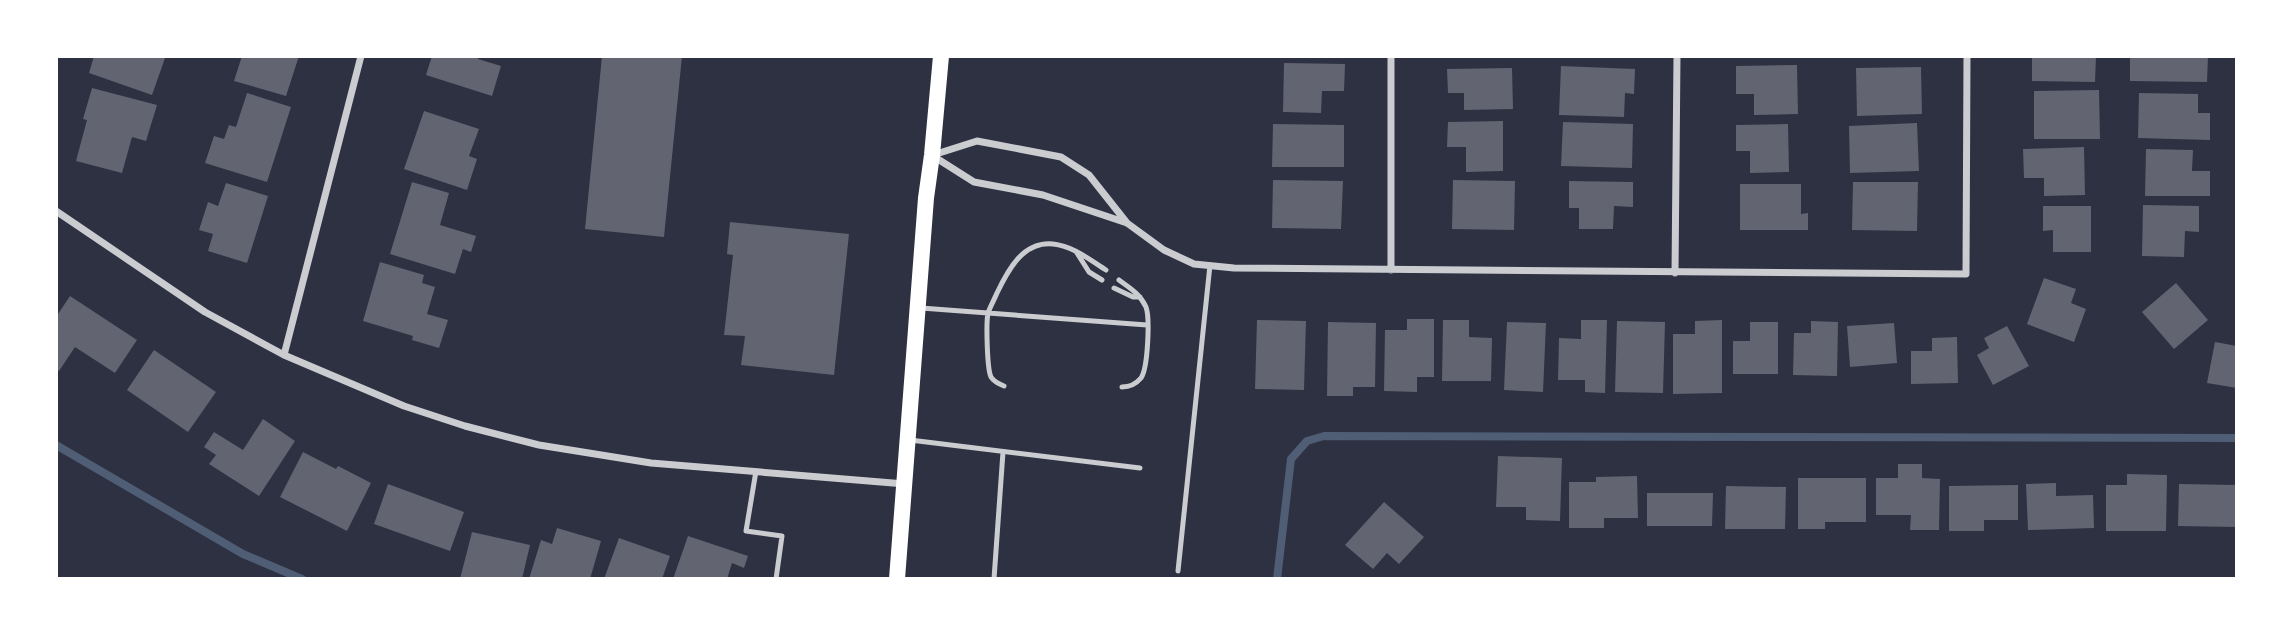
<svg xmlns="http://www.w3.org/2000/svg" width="2293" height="635" font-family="'DM Sans',sans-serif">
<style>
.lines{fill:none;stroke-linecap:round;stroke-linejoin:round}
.stream{stroke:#4f5d75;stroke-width:8}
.building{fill:#626471}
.service{stroke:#caccd0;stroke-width:5}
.minor{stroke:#caccd0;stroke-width:7}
.primary{stroke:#fff;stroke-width:16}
</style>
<rect width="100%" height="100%" fill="#2d3142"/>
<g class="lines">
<!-- stream -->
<path class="stream" d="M56,445l187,109 59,25
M1277,579l14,-120 16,-18 17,-5 913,2"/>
</g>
<!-- building -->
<path class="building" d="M94,56h64l7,2 -13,37 -63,-22z
M242,56h57l-13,40 -52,-15z
M432,56h47l-1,3 23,7 -9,30 -66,-21z
M602,56h80l-18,181 -79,-8z
M2032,56h64l-1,26 -63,-1z
M2130,56h78l-1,26 -77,-1z
M1284,63l61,1 -1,27h-22l-1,22 -38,-1z
M1797,65l1,49 -44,1v-21h-18v-28z
M1561,66l74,3 -1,25 -9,-1 -1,24 -65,-2z
M1921,67l1,47 -65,2 -1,-48z
M1512,68l1,41 -49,1v-17h-16l-1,-24z
M92,88l65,17 -11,36 -14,-4 -10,36 -46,-12 11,-41 -4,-1z
M2099,90l1,49h-66v-48z
M247,93l44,14 -24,75 -62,-19 9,-27 10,3 5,-14 7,2z
M2139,93l59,1v19h12v27l-72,-2z
M424,111l55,18 -10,27 8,3 -10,31 -63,-21z
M1503,121v50l-37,1v-25h-19l1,-25z
M1563,122l70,2 -1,44 -71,-2z
M1917,123l2,48 -69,2 -1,-47z
M1273,124l71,1v42h-72z
M1788,124l1,48 -39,1v-22h-14v-26z
M2084,147l1,48 -41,1v-18h-20l-1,-29z
M2146,149l47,1 -1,21h18v25h-65z
M1273,180l70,1 -2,48 -69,-1z
M1453,180l62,1 -1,49 -62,-1z
M1569,181l64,1v25l-19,-1 -1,23h-34v-21h-10z
M412,182l37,11 -9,32 36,11 -5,16 -8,-3 -8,25 -65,-20z
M1853,182h65l-1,49 -65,-1z
M226,183l42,13 -21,67 -39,-12 5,-17 -14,-4 9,-28 10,4z
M1740,184h61v30l7,-1v17h-68z
M2143,205l56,1v26l-14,-1 -1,26 -42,-1z
M2043,206h48v46h-38v-22l-10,1z
M730,222l119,12 -15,141 -93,-10 4,-29 -21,-1 9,-80 -6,-1z
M380,262l44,13 -2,8 13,4 -8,27 21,6 -9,28 -27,-8 1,-4 -50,-15z
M2044,278l32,11 -5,14 15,6 -12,33 -47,-18z
M2176,283l32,37 -34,29 -32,-37z
M70,296l67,44 -22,33 -40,-26 -16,24 -3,-2v-52z
M1407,319h27v58h-17v15l-33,-1 1,-61h22z
M1257,320l49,1 -2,69 -49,-1z
M1443,320h26v17l23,1 -1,43h-49z
M1581,320h26l-2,73 -20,-1v-12h-27l1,-42 22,1z
M1722,320v73l-49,1v-60h22v-13z
M1617,321l48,1 -2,71 -48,-1z
M1811,321l27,1 -1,54 -44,-1 1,-42h17z
M1328,322l48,1 -1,64h-22v9h-26z
M1507,322l39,1 -3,69 -39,-2z
M1750,322h28v52h-45v-33h17z
M1894,323l3,40 -47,4 -3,-41z
M2007,326l22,40 -36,19 -16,-30 12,-7 -5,-10z
M1957,337l1,46 -47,1v-33h21v-13z
M2215,342l22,4v42l-30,-5z
M154,350l62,42 -28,40 -61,-42z
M263,419l32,22 -36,55 -50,-32 7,-9 -12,-8 10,-15 29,18z
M303,452l33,17 2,-3 33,17 -24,48 -67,-34z
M1498,456l64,2 -2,63 -34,-1v-13h-30z
M1898,464h24v14l18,1 -1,51h-29l1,-15h-35v-37h22z
M2127,474l40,1 -1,56h-60v-46h21z
M1637,476l1,42h-34v10h-35v-46h27v-5z
M1798,478h68v44h-41v7h-27z
M2056,483v13l37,-1 1,33 -66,2 -2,-46z
M388,484l76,28 -14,39 -76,-27z
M2179,484l58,1v42l-59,-1z
M2018,485v35h-34v11h-35v-45z
M1726,486l60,1 -1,42h-60z
M1647,493h66l-1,33h-65z
M1384,502l40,35 -25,27 -12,-11 -14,16 -28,-24z
M557,528l44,13 -11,38h-61l12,-39 11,4z
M472,532l58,13 -8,34h-62z
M688,536l60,20 -4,12 -12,-5 -5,16h-54z
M619,538l51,18 -8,23h-58z"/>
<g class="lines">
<!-- service -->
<path class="service" d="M1077,253l12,19 13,8
M1119,280c11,8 21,14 27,27 4,11 2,61 -5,71 -5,6 -11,9 -19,9
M1114,288l19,9h7
M921,308l226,17
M1004,386c-5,-2 -10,-4 -13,-9 -4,-8 -5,-54 -3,-64 2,-6 6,-13 9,-20 11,-23 26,-52 56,-49 20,2 37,16 53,26
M910,440l230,28
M756,471l-10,60 36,5 -6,43
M1178,571l32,-306
M994,579l9,-127"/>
<!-- minor -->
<path class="minor" d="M933,155l44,-14 84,16 28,18 38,48
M933,156l41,26 69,13 84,28 37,27 30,14 40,4 732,6 1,-218
M56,211l149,101 79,43 120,51 61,20 74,19 112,18 254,21
M1391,270v-214
M1675,273l2,-217
M284,355l77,-299"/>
<!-- primary -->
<path class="primary" d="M897,579l29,-381 6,-43 9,-99"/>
</g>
<!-- border -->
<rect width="2293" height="635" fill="none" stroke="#ffffff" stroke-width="116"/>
</svg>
